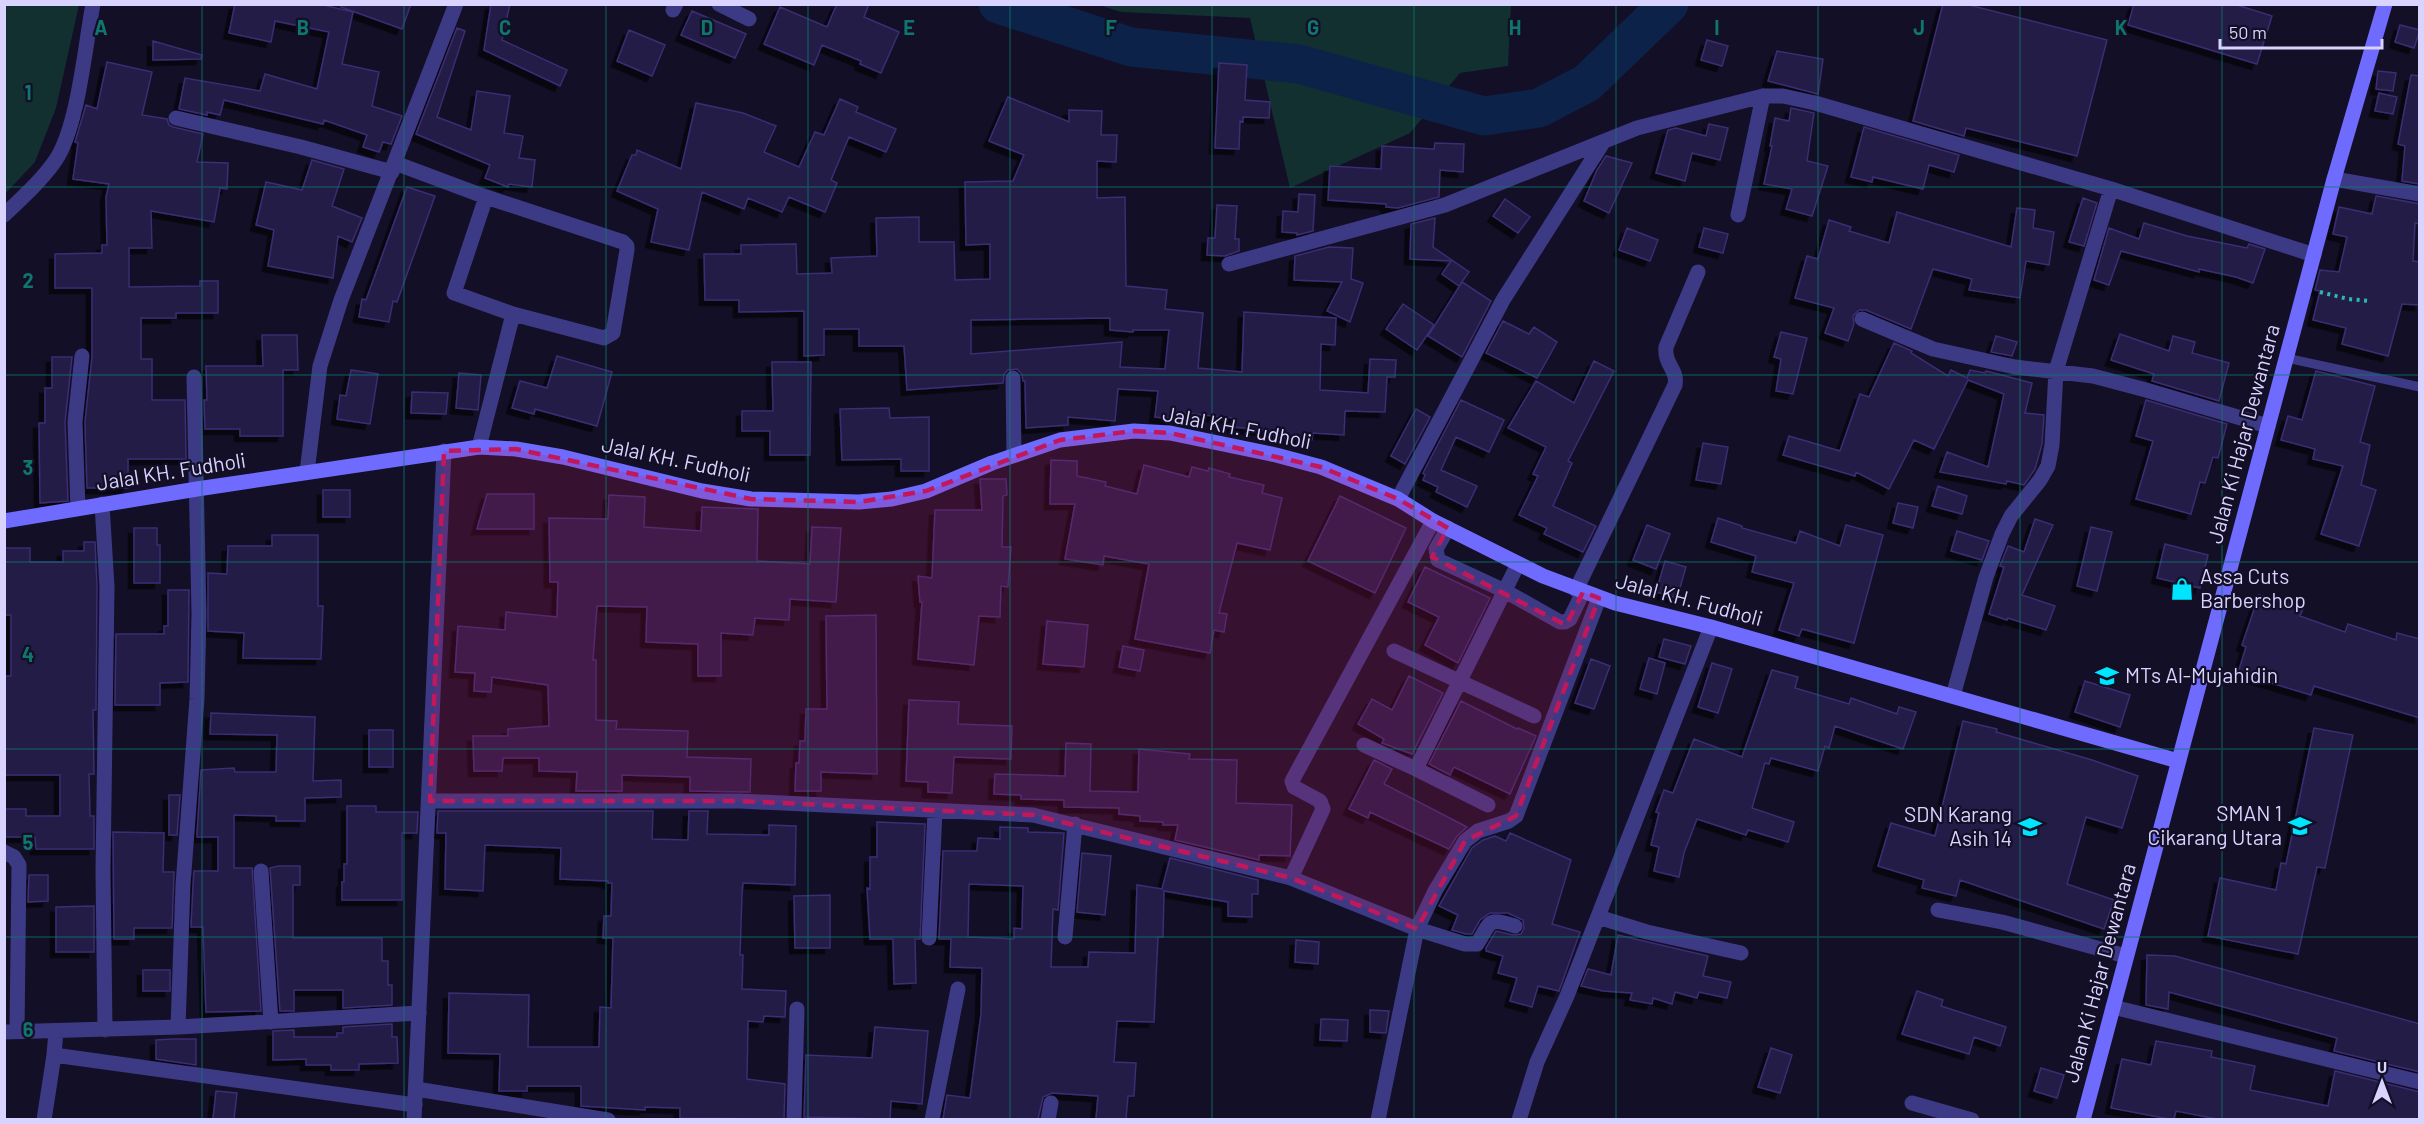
<svg xmlns="http://www.w3.org/2000/svg" width="2424" height="1124" font-family="Barlow,sans-serif">
<style>
.green{fill:#12302f}
.lines{fill:none;stroke-linecap:round;stroke-linejoin:round}
.river{stroke:#0c2248;stroke-width:39}
.building{fill:#241b47;stroke:#3b2d73;stroke-width:1.5;fill-rule:evenodd;filter:url(#shadow)}
.path{stroke:#2fb8b0;stroke-width:4;stroke-dasharray:3 4.5;stroke-linecap:butt}
.service{stroke:#3d3a85;stroke-width:9}
.minor{stroke:#3d3a85;stroke-width:15}
.tertiary{stroke:#3d3a85;stroke-width:15}
.secondary{stroke:#6f6bff;stroke-width:15}
.marked{fill:#c2185b;fill-opacity:0.2;stroke:#c2185b;stroke-width:4.5;stroke-dasharray:12 8;stroke-linejoin:round}
.grid{fill:none;stroke:#0f766e;stroke-width:1.5;stroke-opacity:0.55}
.labels{text-anchor:middle;stroke-width:4.5;stroke-linejoin:round;paint-order:stroke}
.street-label{font-size:21px;fill:#d9d4ff;stroke:#130f26}
.poi-label{font-size:21px;fill:#d9d4ff;stroke:#130f26;text-anchor:start}
.grid-label{font-size:20px;text-anchor:middle;font-weight:bold;fill:#0f766e;stroke:#130f26;stroke-width:4.5;stroke-linejoin:round;paint-order:stroke}
</style>
<defs>
<filter id="shadow"><feDropShadow dx="-5.5" dy="5.5" stdDeviation="0" flood-color="#0009"/></filter>
</defs>
<rect width="100%" height="100%" fill="#130f26"/>
<!-- green -->
<path class="green" d="M5,4l74,1 -23,103 -21,54 -30,32z
M1099,5h412l-3,61 -48,7 -50,60 -120,55 -40,-170 -129,-6z"/>
<g class="lines">
<!-- river -->
<path class="river" d="M998,4l133,43 168,17 185,52 55,-8 48,-25 82,-79"/>
</g>
<!-- building -->
<path class="building" d="M235,4h84l34,8 -11,52 37,8 -7,34 30,10 -11,28 -8,-2 -4,10 -16,-5 4,-12 -43,-15 -1,4 -99,-24 -4,15 -13,-3v3l-28,-6 6,-31 75,13 5,-17 52,15 12,-57 -54,-11 -4,21 -42,-9z
M341,4h70l-9,25 -61,-22z
M491,4h19l-8,36 65,30 -7,16 -76,-36z
M837,4h32l-5,13 35,15 -18,41 -21,-9 1,-3 -39,-16 -8,20 -50,-21 16,-37 47,20z
M1943,4h22l142,36 -30,116 -111,-28 -2,8 -51,-15z
M2134,4h100l38,12 -15,48 -129,-39z
M692,11l54,23 -11,24 -54,-23z
M2400,25l20,5 -6,18 -19,-6z
M457,28l8,3 -28,86 34,13 6,-39 33,5 -6,37 19,3 -4,22 16,2 -3,27 -23,-3 -1,3 -23,-9 5,-13 -74,-31z
M629,30l36,15 -13,31 -35,-15z
M1707,40l21,6 -6,20 -21,-6z
M153,41l49,14 -1,4 -48,1z
M1777,51l46,8 -5,35 -50,-13z
M107,62l45,10 -10,43 25,4 2,6 4,2 30,7 -6,28 31,1 -1,26 -7,-1 -6,34 -63,-11 1,37h-23v39l71,-1v-5h18v32h-42v5h-35v41h11v41h33l1,59h-58v29h-41l-2,-66 7,-65v-69h-37v-34l47,-1v-8h5l-1,-48 3,-13 -36,-5 5,-36 -3,-1 11,-37 11,4z
M1219,63l28,2 -2,35 25,2 -1,16 -26,-1v5l-3,-1 -1,28 -24,-1z
M2378,71l18,2 -3,18 -17,-2z
M2411,75l9,1v108l-18,-3 3,-35 -7,-2z
M2379,93l18,4 -4,17 -18,-3z
M1008,97l61,25v-12l33,1 -1,24h16l-1,27 -19,-1v37l28,-1 1,89 41,4 -2,19 38,4 -5,55 44,4 2,-60 92,6 -1,27 -14,-1 -1,46 48,3 2,-34 26,1 -1,17h-8l-2,35 -40,-1 -1,24 -31,-2 -1,7 -38,-3v-6l-41,-4 1,-9 -60,-6v7l-19,-2 3,-26 -40,-2 -3,32 -47,-4v8l-42,3 -1,-47h-2l-1,-7 -5,-5 -9,1 -4,4 -1,9 -96,7 -3,-44h-45v-17h-35v26l-20,1v-45l-65,1v-12h-34l-1,-46h37v-9l55,-1 1,30 35,-1 -1,-15 46,-2 -1,-38 43,-1v25h35l1,38 35,-1v-35l-24,1 -1,-63 48,-1 11,-26 -35,-14zM1110,318v12l23,2v-2h36l-4,39 -45,-2 2,-25 -151,12v-34z
M840,99l18,8 -2,5 40,17 -10,23 -37,-15 -18,43 6,3 -12,29 -36,-15 -7,15 -34,-14 -4,11 -42,-17 -13,58 -38,-8 7,-33 -41,-18 15,-36h4l1,-5 44,19 15,-66 47,10 33,13 -12,26 35,15 16,-35 9,3z
M1791,108l23,5 -7,48 21,5 -16,50 -26,-7 6,-20 -28,-5 8,-38h-2l5,-28 14,3z
M1709,124l19,4 -8,32 -28,-7 -7,28 -29,-8 12,-43 8,-2 30,8z
M1864,127l95,28 -5,17 -25,-7 -6,24 -50,-12 -1,5 -21,-5z
M1435,143l29,1 -1,28 -23,-2 -1,27 -41,11 -12,-1v-3l-58,-4 2,-34 51,3 1,-23 52,3z
M1606,156l26,7 -23,50 -25,-12 13,-31z
M312,160l32,9 -12,37 30,12 -10,24 -14,-6 -5,42 -65,-12 6,-36 -18,-5 10,-43 36,8z
M407,187l28,9 -38,106 -4,-1 -4,21 -30,-5 3,-18 4,1z
M1299,194l16,1 -2,36 -16,4v-2l-15,-1 1,-21 15,1z
M2376,196l44,8v20l-5,-1 -2,38 7,1v43l-18,-1 -14,52 -46,-12 4,-16 -33,-8 7,-29 -5,-1 5,-20 19,2 8,-35 -14,-3 6,-27 33,7z
M2083,198l14,5 -13,43 -15,-4z
M1505,199l25,18 -12,16 -25,-17z
M1217,205l20,1 -2,33h4v12l-14,5 -18,-1 1,-17h7z
M2017,208l18,2 -2,18 21,4 -5,33 -23,-4 -6,37 -51,-8 3,-11 -39,-10 -22,60 -45,-19h-7l-6,6 1,8 -6,17 -23,-8 9,-25 -39,-10 12,-42 11,3 11,-39 22,7 -2,4 40,12 8,-31 114,35z
M1435,218l-2,29 36,25 -10,14 -17,-12 9,-13 -41,-2 1,-35z
M2144,223l43,13 60,12 2,-4 16,5 -12,34 -17,-6 -37,-8v3l-78,-21 -12,34 -15,-5 15,-52 30,11z
M1627,228l31,12 -8,21 -31,-11z
M1704,228l24,6 -5,19 -24,-6z
M1329,247l24,1 -2,31 12,4 -13,39 -23,-11 15,-29 -48,-2 1,-24z
M1462,282l29,19 -29,56 -34,-21z
M1403,304l31,21 -17,25 -31,-21z
M1503,321l26,13 5,-7 23,15 -20,36 -51,-25z
M1781,332l26,6 -14,56 -17,-3 5,-32 -7,-2z
M2120,334l49,17 4,-15 22,6 -3,11 37,10 -10,38 -67,-20 2,-7 -43,-14z
M262,335h35l1,35h-15v66h-43v-7h-35l-1,-29h3l-1,-34h57z
M1996,336l21,6 -5,14 -21,-4z
M1894,343l18,8 -1,2 37,23 3,-6 16,8 3,-8 15,3 1,-2 46,12 -7,30 19,2 -2,29 -7,25 -11,16 -17,-4 -1,3 -66,-12 7,-20 41,15 16,-73 -36,-14 -34,69 -20,-9 -25,49 -33,-17 -1,4 -72,-21 6,-19 51,15 20,-57 9,3z
M557,356l55,16 -15,54 -62,-17 -1,5 -22,-6 8,-27 27,7z
M52,357h20l-7,65 3,79 -28,2 -1,-80h6v-35h7z
M1594,361l20,10 -46,90 4,2 -19,43 43,20 -13,26 -39,-18 3,-6 -28,-13 19,-39 -5,-2 13,-27 -38,-19 28,-47 38,22z
M772,362h39l-1,93h-40v-24h-28v-20h31z
M351,370l27,4 -8,50 -33,-5 3,-24 6,1z
M2316,371l59,15 -15,56 10,3 -9,40 15,5 -17,56 -38,-12 22,-68 -30,-7 2,-10 -34,-9 7,-24 14,4z
M459,373l22,2 -3,35 -22,-2z
M412,392l36,1 -2,21 -35,-1z
M1461,400l43,20 -15,32 -33,-15 -15,33 36,16 -10,21 -31,-15 2,-5 -15,-7 2,-5 -2,-2z
M2146,400l81,24 -9,34 -5,-1 -8,26 -5,-1 -9,32 -55,-15 17,-58 -17,-5z
M889,408l1,10 39,-1v54h-28v-12l-59,1 -2,-51z
M1416,409l14,8 -25,47 -14,-8z
M1703,443l25,4 -7,37 -25,-4z
M1051,460l26,1v15l29,6 -1,4 32,8 7,-29 45,12 3,-10 16,4 1,-3 21,6 -1,3 35,8 -2,8 20,5 -12,52 -33,-7 -18,70 8,1 -3,18 -10,-2 -4,23 -75,-14 14,-75 -45,-8 -1,9 -38,-6 10,-55h-25z
M980,479h26l1,16 -4,1 -1,51h9l-3,40 -7,-1 -1,31 -21,-1 -5,49 -56,-6 4,-57h-2l-2,-26 14,2 3,-68h47z
M1938,486l29,10 -5,18 -30,-8z
M323,490h27v27h-27z
M487,494h47v35h-57z
M609,495l36,2 -1,30 57,4 1,-24 56,2 -1,52 53,3 2,-37 29,1 -5,74 -46,-3 -1,21 -34,-2 -2,17 -32,-2v43h-23v-32l-52,-2 1,-35 -50,-1 -4,54h3v60l21,1 -1,8 72,2 -1,26 64,2 -1,33 -60,-1v-14l-68,-2v16h-46l1,-19 -38,-1v-13h-36l-1,13h-28l-1,-35h35v-7l41,-3 -1,-41 -56,-8 -1,15 -17,-1 1,-18 -20,-1 3,-46 47,4 1,-18 51,5 1,-35h-8l-1,-64 59,1z
M1340,496l66,32 -31,65 -67,-32z
M1898,503l20,4 -5,21 -20,-5z
M1718,518l24,8v2l54,15 4,-12 40,15 6,-21 37,10 -29,108 -52,-14 -3,7 -20,-6 15,-47 -42,-11 4,-16 -45,-14z
M2035,519l18,6 -31,70 33,11 -9,24 -38,-12 -1,2 -18,-6 15,-47 -4,-1 8,-20 16,6z
M1647,525l23,9 -14,35 -23,-9z
M2091,527l21,5 -15,59 -20,-5z
M134,528h23v17h3v38h-26z
M1957,531l32,10 -7,19 -31,-9z
M272,535h46v71h5l-2,53 -78,-1 1,-25 -36,-2v-58l19,1 1,-28h44z
M84,542h11l2,45 -1,123h-3l1,64h-5l1,42h4v33h-58l-1,-12h-31v-28h22v7h34v-41h-56v-99h7v-61h-7v-67h26v14h33v-11h21z
M2165,544l43,11 -8,33 -43,-10z
M1665,561l21,6 -9,31 -21,-6z
M1425,567l65,31 -32,65 -33,-18 14,-28 -31,-15z
M168,590h21l-1,92 -28,1v22h-45l1,-71h48v-8h4z
M2259,595l44,14 -3,7 45,16 3,-8 48,16 1,-7 23,6v79l-106,-32 -3,9 -73,-22 8,-26 -4,-2z
M876,615l1,159 -56,-2v19h-26l1,-28h3l1,-22h5l1,-32h21l-1,-93z
M1047,621l41,4 -4,42 -41,-3z
M1664,639l27,7 -6,18 -26,-7z
M1123,646l21,4 -4,21 -21,-4z
M1649,658l16,5 -8,31 -17,-5z
M1591,659l19,7 -16,43 -19,-6z
M1712,663l20,6 -14,44 -20,-6z
M1772,670l26,7 -3,11 54,16 2,-6 46,16 2,-7 17,5 -13,37 -68,-23 -6,22 -4,-2 -7,25 -47,-13 -2,6 -4,-1 -13,45 42,14 -6,20 -40,-12 -2,5 -49,-16 -13,34 -5,24 -25,-6 5,-24 -8,-2 8,-32 -3,-1 8,-22 9,3 21,-54 48,18z
M1409,676l34,17 -31,61 -30,-11 2,-4 -26,-15 14,-25 20,11z
M2085,681l45,14 -10,32 -45,-15z
M909,700l50,2 -1,22 54,2 -1,33 -57,-2 -2,36 -24,-1v-10l-22,-1z
M1461,701l56,28 1,-1 18,8 -26,58 -56,-27 -4,8 -21,-11z
M211,713l104,4 -2,64 28,-1v17l-36,1v23h-29v-5l-42,-1v53h18l9,143 -55,1 -3,-85h-12l2,-41 1,-15h24v-34h-21v-2l4,-65 33,-2 1,4h41l1,-37 -67,-1z
M1963,721l34,8 -1,3 96,28 46,16 -16,52 -36,-11 -19,67 47,16 -10,29 -144,-49 -4,16 -34,-8 2,-8 -46,-14 13,-43 44,13z
M2314,728l39,7 -28,133 -8,-1 -19,87 -90,-18 12,-58 56,12 5,-27 5,1z
M369,730h24v37h-24z
M1066,743l25,1 -1,47 48,1 1,-43 51,5 -1,5 48,1 -1,43 56,2 -2,51 -31,-1v5l-84,-20 3,-15h-15v-3l-23,-1v-5l-21,-2v-6l-55,-1v-7l-43,-1v-4l-27,-1 1,-20 70,2z
M1374,760l18,9 -8,15 83,43 -10,9 -8,13 -79,-37 -2,6 -19,-9z
M169,795h11l-3,40h-8z
M347,806h29v6h42l-1,21h-15v67h-60v-18h2v-18h3z
M438,811h215l-1,28 36,1 1,-29h19l-1,23 62,1v-10l27,1 -1,59 -52,-2 -1,11 -2,61h3l-1,34 44,2 -1,26 -21,-1 -1,6 -15,-1 -1,58 38,5 -1,35 -104,-1v-10l-35,-1v3l-64,-4v-20h-54v5h-28l1,-37 -52,-1 1,-60 80,2 -1,52h71l1,-40 11,1 2,-70h-10l1,-22h7l1,-33h-4v-2l-48,-2 1,-31 -76,-3 -2,46 -38,-2 1,-56h-9z
M877,822l48,2 -5,115h-5l1,44 -22,1 -1,-45h-23l-3,-51 3,1v-32h7z
M1000,827l28,1v4l36,1 -6,77 -5,-1 -2,58h37l1,-15 46,1 2,-68 25,4 8,-31 88,22v14h-6v23l-24,-1v-14l-64,-11 -1,46h-5l-4,85 -37,-1 -3,41 22,1 -2,33h-6l-2,23h-30l2,-23 -46,-3 -9,4 -5,22h-95l4,-24 23,3 11,-84 1,-46 -32,-1 1,-28h-12l4,-88h34l1,-13 22,1zM969,884l54,2 -1,43 -8,-1v11l-46,-2z
M113,832l51,1 -1,39h11l-2,56h-38v11h-20z
M1510,833l61,27 -19,64 28,8 -21,59 -21,-5 -6,21 -22,-6 7,-23 -19,-5 5,-17 -17,-5v-3l10,-17 17,4 8,-1 3,-6 -1,-8 -15,-7h-18l-10,7 -8,14h-6l-14,-4 6,-15 -19,-9 33,-58 11,-8 12,-4 11,5z
M1082,853l29,3 -6,59 -28,-3z
M278,866h22v19h-7v53h89v23h6v24h4v20l-49,3v-18h-49v21h-14l-10,-143z
M29,875h19v26l-20,1z
M830,895v53h-35l-1,-52z
M94,906v46h-38v-45z
M1618,935l90,21 -5,20 28,6 -4,16 -28,-6 -2,6 -22,-6 -3,12 -19,-6 -1,6 -22,-4 2,-7 -29,-2 -22,-5 7,-17 23,6z
M1296,940l23,2 -1,22 -23,-2z
M2147,955l28,1 245,68v48l-86,-21 3,-13 -168,-46 -1,17 -22,-4z
M143,970h27v21h-27z
M1917,991l26,9 -2,6 65,21 -6,19 -26,-9 -5,17 -67,-20z
M1370,1010l19,1 -3,22 -16,-1z
M1321,1019l27,1 -1,21 -27,-1z
M392,1024v13h5l1,26 -39,1v6h-28v-5h-25v-6l-33,1v-29l21,-1v7h43v-4h6v-6z
M875,1027l53,4 -6,73 -31,-3 -1,18 -86,-2 2,-62 66,3z
M174,1039h22v26l-40,-6v-19z
M2156,1041l56,10 -1,6 44,9 -5,24 78,16 7,-35 85,21v27h-203l-41,-8 -2,8h-5l-58,-11 11,-49 29,6z
M1771,1048l21,7 -12,38 -22,-6z
M2041,1068l23,7 -7,23 -23,-7z
M216,1091l21,2 -3,26h-21z"/>
<g class="lines">
<!-- path -->
<path class="path" d="M2320,292l28,7 21,2"/>
<!-- service -->
<path class="service" d="M2286,358l134,29"/>
<!-- minor -->
<path class="minor" d="M719,4l30,15
M673,10l3,-6
M176,118l125,29 91,25
M395,163l91,34 137,45 4,4v4l-14,83 -9,5 -91,-24 -59,-21 32,-96
M2334,179l86,15
M4,215c18,-17 37,-34 51,-54 23,-33 30,-115 38,-157
M1738,215l25,-119
M1229,264l216,-59 192,-77 126,-32h20l32,7 296,86 203,66
M1862,319l71,30 82,18 78,9 53,14 122,36
M1013,378l1,77
M479,447l34,-133
M1398,499l105,-199 101,-159
M102,504l5,83 -4,284 2,159
M78,508l-3,-86 7,-66
M1448,528l-12,21 2,11 67,31 55,31h5l5,-3 13,-27
M1576,590l99,-205c3,-16 -11,-20 -9,-38l32,-75
M1394,651l140,65
M1953,696l33,-119 16,-43 9,-18 29,-36 8,-14 4,-21 4,-74 55,-182
M1364,745l52,24
M430,801h310l293,14 258,63 126,51 48,15h12c14,-21 9,-28 38,-18
M1488,805l-72,-36 102,-205
M4,852l10,5 5,8 -2,166
M261,871l10,151
M1291,878l32,-69 -3,-8 -26,-14 -2,-6 141,-260
M1938,910l64,12 124,34
M1598,917l49,15 94,21
M1065,937l10,-113
M929,938l6,-127
M2113,1007l307,75
M178,1027l5,-142 14,-186 2,-85 -5,-237
M56,1031l-2,24 361,50
M4,1032l174,-5 241,-14
M416,1089l192,31
M1912,1103l60,17
M44,1120l10,-65
M794,1120l3,-111
M932,1120l26,-131
M1048,1120l3,-17
M1378,1120l39,-191 18,-38 30,-50 13,-10 31,-10 7,-5 83,-218
M1519,1120l18,-58 30,-66 144,-369"/>
<!-- tertiary -->
<path class="tertiary" d="M307,472l13,-106 21,-66 115,-296
M414,1120l30,-669"/>
<!-- secondary -->
<path class="secondary" d="M4,521l193,-32 282,-42 37,2 47,8 139,34 49,8 108,3 33,-3 34,-8 66,-28 68,-23 74,-9 36,2 106,22 45,12 77,32 35,22 110,55 72,27 96,24 467,134
M2083,1120l251,-941 51,-175"/>
</g>
<!-- marked area -->
<path class="marked" d="M1134,431l36,2 151,34 77,32 50,29 -16,29 134,68 17,-33 16,6 -83,218 -51,25 -48,88 -126,-51 -258,-63 -293,-14h-310l14,-350 72,-2 235,50 108,3 67,-11 134,-51z"/>
<!-- grid -->
<path class="grid" d="M202,4v1116M404,4v1116M606,4v1116M808,4v1116M1010,4v1116M1212,4v1116M1414,4v1116M1616,4v1116M1818,4v1116M2020,4v1116M2222,4v1116M4,187h2416M4,375h2416M4,562h2416M4,749h2416M4,937h2416"/>
<!-- icons -->
<defs>
<g id="shop-bare" transform="scale(1.8)"><path d="M-5-2.5h2.3a2.7 3.5 0 0 1 5.4 0H5L5.5 6h-11ZM-1.5-2.5h3a1.5 2.3 0 0 0-3 0Z" fill="#00e5ff" stroke="#130f26" stroke-width="2.5" paint-order="stroke"/></g>
<g id="school-bare" transform="scale(1.8)"><path d="M0-5L7-2L0 1L-7-2ZM-4 1L0 2.5L4 1V4Q0 6-4 4Z" fill="#00e5ff" stroke="#130f26" stroke-width="2.5" paint-order="stroke"/></g>
</defs>
<g fill-rule="evenodd">
<use href="#shop-bare" x="2182" y="589"/>
<use href="#school-bare" x="2107" y="676"/>
<use href="#school-bare" x="2300" y="826"/>
<use href="#school-bare" x="2030" y="827"/>
</g>
<g class="labels">
<!-- street labels -->
<g class="street-label">
<text transform="translate(1237 428) rotate(11)" y="7">Jalal KH. Fudholi</text>
<text transform="translate(2244 434) rotate(-75)" y="7">Jalan Ki Hajar Dewantara</text>
<text transform="translate(676 460) rotate(12)" y="7">Jalal KH. Fudholi</text>
<text transform="translate(171 472) rotate(-9)" y="7">Jalal KH. Fudholi</text>
<text transform="translate(1689 600) rotate(15)" y="7">Jalal KH. Fudholi</text>
<text transform="translate(2100 973) rotate(-75)" y="7">Jalan Ki Hajar Dewantara</text>
</g>
<!-- poi labels -->
<g class="poi-label">
<text x="2200" y="584">Assa Cuts<tspan x="2200" dy="24">Barbershop</tspan></text>
<text x="2125" y="683">MTs Al-Mujahidin</text>
<text x="2282" y="821" text-anchor="end">SMAN 1<tspan x="2282" dy="24">Cikarang Utara</tspan></text>
<text x="2012" y="822" text-anchor="end">SDN Karang<tspan x="2012" dy="24">Asih 14</tspan></text>
</g>
</g>
<g class="grid-label">
<text x="101" y="35">A</text>
<text x="303" y="35">B</text>
<text x="505" y="35">C</text>
<text x="707" y="35">D</text>
<text x="909" y="35">E</text>
<text x="1111" y="35">F</text>
<text x="1313" y="35">G</text>
<text x="1515" y="35">H</text>
<text x="1717" y="35">I</text>
<text x="1919" y="35">J</text>
<text x="2121" y="35">K</text>
<text x="28" y="100">1</text>
<text x="28" y="288">2</text>
<text x="28" y="475">3</text>
<text x="28" y="662">4</text>
<text x="28" y="850">5</text>
<text x="28" y="1037">6</text>
</g>
<!-- border -->
<rect width="2424" height="1124" fill="none" stroke="#d9d4ff" stroke-width="12"/>
<!-- north arrow -->
<g transform="translate(2382 1082)" stroke="#130f26" stroke-width="4.5" paint-order="stroke">
<path d="M0-4.5L10 22L0 15L-10 22Z" fill="#d9d4ff"/>
<text y="-9" font-size="16" font-weight="bold" text-anchor="middle" fill="#d9d4ff">U</text>
</g>
<!-- scale -->
<path d="M2220 39v9h162v-9" fill="none" stroke="#d9d4ff" stroke-width="3"/>
<text x="2229" y="39" font-size="18" fill="#d9d4ff" stroke="#130f26" stroke-width="4.5" paint-order="stroke">50 m</text>
</svg>
